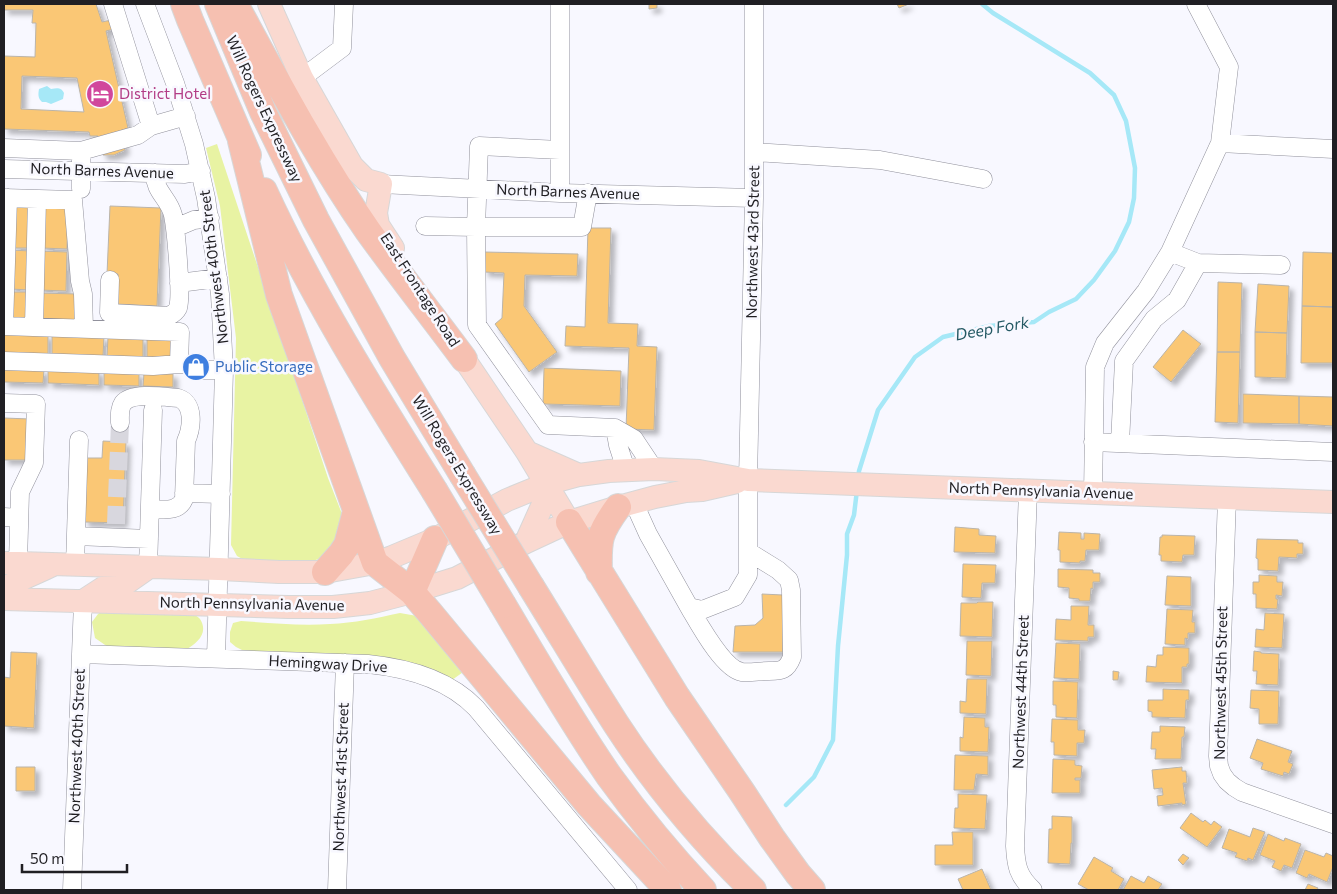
<svg xmlns="http://www.w3.org/2000/svg" width="1337" height="894" font-family="Commissioner,sans-serif">
<style>
.green{fill:#e8f3a3}
.water{fill:#a6e8f7}
.lines{fill:none;stroke-linecap:round;stroke-linejoin:round}
.stream{stroke:#a6e8f7;stroke-width:4.5}
.building{fill:#fac775;stroke:#bab4aa;fill-rule:evenodd;filter:url(#shadow)}
.minor-tunnel{stroke:#d8d7de;stroke-width:18;stroke-dasharray:18 9;stroke-linecap:butt}
.minor-casing{stroke:#91919c;stroke-width:19}
.major-casing{stroke:#d7d7d7;stroke-width:24}
.highway-casing{stroke:#d7d7d7;stroke-width:28}
.minor{stroke:#fff;stroke-width:18}
.major{stroke:#fad9d0;stroke-width:22}
.highway{stroke:#f6c0b1;stroke-width:26}
.highway-bridge-casing{stroke:#d7d7d7;stroke-width:28;stroke-linecap:butt}
.highway-bridge{stroke:#f6c0b1;stroke-width:26}
.labels{text-anchor:middle;stroke-width:5;stroke-linejoin:round;paint-order:stroke}
.hotel-label{font-size:15px;fill:#b23c85;stroke:#f8f8ff;text-anchor:start}
.street-label{font-size:15px;fill:#201f23;stroke:#f8f8ff}
.shop-label{font-size:15px;fill:#366cbe;stroke:#f8f8ff;text-anchor:start}
.water-label{font-size:16px;font-style:italic;fill:#245964;stroke:#f8f8ff}
</style>
<defs>
<filter id="shadow"><feDropShadow dx="4.5" dy="4.5" stdDeviation="2.5" flood-color="#0004"/></filter>
</defs>
<rect width="100%" height="100%" fill="#f8f8ff"/>
<!-- green -->
<path class="green" d="M217,144l111,334 16,41 -4,21 -14,16 -18,7 -60,-1 -11,-6 -6,-11 5,-207 -16,-132 -14,-58z
M106,608l83,4c3,2 9,4 11,7 9,14 -3,24 -13,30l-79,-2 -13,-9 -3,-16 6,-8z
M400,613l17,3 49,54 -14,10 -25,-12 -18,-6 -32,-5 -133,-6 -8,-4 -6,-5v-10l3,-9 8,-2c29,2 59,5 89,3 24,-1 47,-6 70,-11z"/>
<!-- water -->
<path class="water" d="M47,86l4,3c6,-1 10,-2 13,4l-1,6 -12,5 -5,-2h-4c-4,-4 -4,-7 -3,-13z"/>
<g class="lines">
<!-- stream -->
<path class="stream" d="M858,477l1,-6 19,-61 37,-53 28,-20 46,-11 45,-4 15,-10 27,-13 18,-19 21,-29 14,-29 5,-24 1,-30 -9,-47 -12,-26 -24,-22 -97,-60 -11,-9
M786,805l28,-28 19,-37 5,-94 9,-91v-21l7,-19 3,-25"/>
</g>
<!-- building -->
<path class="building" d="M4,4h92l6,18 9,-2 3,9 -8,2 22,97 -8,3 5,19 -11,5h-11l-5,-19h-8l-1,-4 -85,-3v-73l31,1 1,-34h-4l1,-13h-29zM22,76l55,2 7,34 -63,-3z
M649,4h8v4l-8,1z
M897,4h12l-10,4z
M12,206h20l-1,42h-20z
M42,206l26,1 -1,42 -26,-1z
M110,206l51,2 -4,98 -41,-2 2,-30h-11z
M588,228h23l-3,95 30,1 -1,22 20,1 -3,83 -28,-1 3,-81 -64,-2 1,-20 19,1z
M11,250l20,1 -1,39 -20,-1z
M40,251l27,1 -1,39 -27,-1z
M484,252l94,2 -1,22 -52,-1 -1,31 33,46 -28,20 -34,-48 7,-6 2,-45 -20,-1z
M1303,252l30,1v54l-31,-1z
M1218,282l24,1 -2,69h-23z
M1258,284l31,2 -2,47 -32,-1z
M10,292h20l-1,26h-20z
M39,293l39,1 -1,26 -38,-1z
M1302,306l31,1v56h-32z
M1183,330l18,14 -30,38 -18,-15z
M1255,332l32,1 -1,45 -31,-1z
M4,334l44,1v20l-44,-2z
M52,335l52,2 -1,19 -51,-1z
M108,337l35,1v19l-36,-1z
M147,338l26,1v19l-26,-1z
M1217,352h23l-2,71 -23,-1z
M544,368l77,3 -1,35 -77,-2z
M4,369l40,1 -1,13 -39,-1z
M48,370l51,1v14l-51,-2z
M104,372l35,1v13l-35,-1z
M144,373l29,1v13l-30,-1z
M1243,394l56,2v28l-56,-1z
M1299,396l34,1v29l-34,-2z
M4,418l26,1 -1,41h-25z
M103,441l23,1 -3,81 -39,-1 2,-64h16z
M955,527l24,2v6l17,1 -1,17 -41,-1z
M1059,532l22,1v6h3v-6l16,1 -1,16h-13l-1,11h-5v2l-20,-1v-12h-2z
M1162,535l33,1 -1,19h-11l-1,7 -21,-1v-6h-2l1,-18h2z
M1257,539l41,1v3h5v11h-6v4l-18,-1 -1,14 -20,-1v-11l-2,-1z
M963,564l33,1 -1,18h-13l-1,15 -19,-1z
M1058,569l35,1v3h7v9h-7v7l-2,-1 -1,13h-11v-2l-10,-1v-10l-11,-1z
M1259,575l18,1v6h6l-1,14 -6,-1v4h2l-1,10 -21,-1v-14h-3v-12h6z
M1167,576l24,1v29l-26,-1z
M762,594l21,1v57h-50l2,-26 20,-1 8,-7z
M978,602h15l-1,35 -32,-1 1,-33h16z
M1071,606h18l-1,19h6v12h-6v4l-33,-1 1,-21 15,1z
M1167,609l26,1 -1,12h3v11h-7v6l-3,-1v7l-20,-1z
M1265,613l19,1 -2,34 -27,-1 1,-18 8,1z
M967,641h25l-1,35 -25,-1z
M1056,643l24,1 -1,35 -25,-1z
M1163,647l26,1v16h-2v3h-5v16l-36,-1 1,-16 9,1 1,-12h6z
M1254,651l7,1v1l18,1 -1,31 -22,-1 1,-13h-4z
M11,652l26,1 -3,75 -30,-2v-49l6,1z
M1113,671l6,1 -1,8h-5z
M967,679h20l-1,35 -26,-1v-12l6,1z
M1053,681l25,1 -1,36 -21,-1v-12h-3z
M1163,689l26,1v10h-3l-1,18 -33,-1v-5l-4,-1v-11h15z
M1251,690l28,1 -1,33h-19v-15l-9,-1z
M964,717l21,1v9h4l-1,25 -28,-1v-14l3,1z
M1052,719l26,1v10h7l-1,13h-7v13l-23,-1v-13h-3z
M1160,726l25,1 -1,10h-2l-1,22h-26l1,-10h-5l1,-17h8z
M1257,739l35,12 -4,11 5,2 -4,10 -5,-2 -1,4 -22,-7 2,-6 -13,-5z
M955,755l33,1v19l-12,-1 -2,16h-20z
M1053,759l22,1v5l7,1 -1,12h-6v2h5v13h-28z
M16,767h19v24h-19z
M1182,767v4h4l1,12h-4l3,21 -4,1v-2l-24,3 -1,-10 6,-1 -1,-7 -8,1 -2,-19z
M958,794l29,1 -2,34 -31,-1 1,-20h3z
M1191,813l12,9 2,-2 6,5 3,-4 8,6 -15,20 -27,-19z
M1052,816l20,1v26h-1l-1,21 -22,-1 1,-34h3z
M1253,828l12,4 -12,28 -5,-2 -1,3 -12,-4 2,-4 -15,-5 7,-19 21,8z
M952,832h21v33h-38v-20h18z
M1268,834l16,7 1,-3 16,6 -9,24 -8,-3 -3,6 -9,-4 3,-6 -15,-6z
M1305,850l19,7 2,-4 7,3v11l-6,15 -18,-8 -2,4 -11,-5z
M1183,854l6,4 -6,7 -5,-5z
M1094,857l19,11 -2,3 13,8 -6,11h-29l-11,-6z
M982,869l9,21h-28l-5,-11z
M1131,876l13,7 4,-7 14,8 -4,6h-35z
M1308,884l10,4 -1,2h-12z"/>
<g class="lines">
<!-- minor-tunnel -->
<path class="minor-tunnel" d="M116,524l4,-101"/>
<!-- minor casing -->
<g class="minor-casing">
<path id="minor" d="M113,4l38,122
M145,4l30,79 19,61 12,54 14,96 4,76 -8,289
M560,4v189
M302,78l40,-30 2,-44
M1220,143l113,6
M4,148l77,3
M754,152l126,8 103,19
M4,169l181,5 16,-3
M381,184l179,9 194,5
M81,189v-38l57,-16 13,-9 35,-10
M588,193l-6,34h-106l1,98 71,100 67,3 19,11 20,30
M4,198l69,2 7,81 3,13 1,35
M425,226l51,1 3,-81 81,4
M175,228l19,-8 16,-2
M1170,252l28,11
M110,280l-1,33 60,3c4,-2 7,-4 9,-8 4,-13 -2,-78 -5,-93 -4,-17 -19,-23 -18,-42
M179,283l39,-5
M4,326l176,6 -1,32
M4,326l4,-128
M34,327l3,-128
M4,361l149,5 26,-2 11,1 13,5h21
M4,403l32,1 -2,59 -14,29 -2,71
M120,423c0,-7 -1,-14 3,-20 9,-11 42,-6 55,-5 17,5 14,30 8,43l-2,58c-6,14 -21,10 -34,10
M615,428l3,17 8,25
M1093,442l240,10
M1120,443l4,-82 30,-42 23,-19 21,-37 83,2
M1028,491l-13,355c1,20 3,30 18,44
M184,493l37,1
M1093,494l2,-127 10,-24 41,-52 24,-39 50,-109 9,-76 -33,-63
M1227,498l-9,258 1,10 3,8 5,7 7,6 8,5 91,32
M634,503l14,31 41,73 13,3 33,-13 13,-22v-95l6,-282v-194
M4,517l15,1
M76,536l73,3
M75,565l4,-125
M148,568l5,-158
M689,607c9,15 34,62 53,65 8,1 18,-1 27,-1 13,0 18,-1 23,-14l-1,-67 -2,-10 -11,-10 -29,-18
M81,654l287,10c40,4 80,15 108,44l152,182
M72,890l11,-288
M337,890l8,-227"/>
</g>
<!-- major casing -->
<g class="major-casing">
<path id="major" d="M269,4l33,74 50,88 14,14 15,4 -5,29 2,12 15,23
M454,344l73,108 42,70
M527,452l52,23
M526,542l17,-38 3,-20
M4,563h14l201,6 60,3h46l50,-9 17,-6 43,-18 72,-39 39,-16 33,-9 30,-4 45,-2 45,2 49,9 585,22
M4,589c15,-10 33,-16 49,-24
M4,599l284,8h45l19,-2 18,-2 42,-11 45,-14 69,-36 43,-20 49,-15 37,-10 31,-6 16,-1 35,-8
M83,601l20,-13 25,-6 20,-14"/>
</g>
<!-- highway casing -->
<g class="highway-casing">
<path id="highway" d="M184,4l6,16 58,135
M218,4l45,108 53,108 76,138 70,116
M235,4c42,77 83,155 133,227 31,43 64,85 96,128
M241,141l38,154 96,268 37,29 18,21 159,192 79,85
M264,191c48,104 109,202 170,299
M569,522l108,175 65,95 30,46 26,36 14,16
M325,572l16,-18 6,-9 9,-34
M599,572c-1,-33 0,-39 19,-65
M532,588c28,45 55,91 84,136 39,60 86,116 137,166
M412,592l23,-53
M503,605c34,57 68,116 106,171 29,40 60,78 94,114"/>
</g>
<!-- minor -->
<use href="#minor" class="minor"/>
<!-- major -->
<use href="#major" class="major"/>
<!-- highway -->
<use href="#highway" class="highway"/>
<!-- highway-bridge casing -->
<g class="highway-bridge-casing">
<path id="highway-bridge" d="M462,474l70,114
M434,490l69,115"/>
</g>
<!-- highway-bridge -->
<use href="#highway-bridge" class="highway-bridge"/>
</g>
<!-- icons -->
<defs>
<g id="hotel-disc" transform="scale(1.4375)"><circle r="9.5" fill="#d1479c" stroke="#f8f8ff"/><path d="M-6-4.5h1.5V1H6V5H4.5V3h-9V5H-6ZM-4 0a1.8 1.8 0 1 1 3.6 0ZM.5 0V-2.5h3Q6-2.5 6 0Z" fill="#fff"/></g>
<g id="shop-disc" transform="scale(1.4375)"><circle r="9.5" fill="#3f7fe0" stroke="#f8f8ff"/><path d="M-5-2.5h2.3a2.7 3.5 0 0 1 5.4 0H5L5.5 6h-11ZM-1.5-2.5h3a1.5 2.3 0 0 0-3 0Z" fill="#fff"/></g>
</defs>
<g fill-rule="evenodd">
<use href="#hotel-disc" x="100" y="94"/>
<use href="#shop-disc" x="196" y="367"/>
</g>
<g class="labels">
<!-- hotel labels -->
<g class="hotel-label">
<text x="119" y="99">District Hotel</text>
</g>
<!-- street labels -->
<g class="street-label">
<text transform="translate(264 109) rotate(65)" y="5">Will Rogers Expressway</text>
<text transform="translate(102 171) rotate(2)" y="5">North Barnes Avenue</text>
<text transform="translate(568 192) rotate(2)" y="5">North Barnes Avenue</text>
<text transform="translate(753 242) rotate(-89)" y="5">Northwest 43rd Street</text>
<text transform="translate(214 267) rotate(-97)" y="5">Northwest 40th Street</text>
<text transform="translate(420 290) rotate(57)" y="5">East Frontage Road</text>
<text transform="translate(457 465) rotate(59)" y="5">Will Rogers Expressway</text>
<text transform="translate(1041 491) rotate(2)" y="5">North Pennsylvania Avenue</text>
<text transform="translate(252 604) rotate(1)" y="5">North Pennsylvania Avenue</text>
<text transform="translate(328 664) rotate(3)" y="5">Hemingway Drive</text>
<text transform="translate(1221 683) rotate(-89)" y="5">Northwest 45th Street</text>
<text transform="translate(1021 692) rotate(-88)" y="5">Northwest 44th Street</text>
<text transform="translate(77 746) rotate(-88)" y="5">Northwest 40th Street</text>
<text transform="translate(341 777) rotate(-88)" y="5">Northwest 41st Street</text>
</g>
<!-- shop labels -->
<g class="shop-label">
<text x="215" y="372">Public Storage</text>
</g>
<!-- water labels -->
<g class="water-label">
<text transform="translate(992 328) rotate(-10)" y="6">Deep Fork</text>
</g>
</g>
<!-- border -->
<rect width="1337" height="894" fill="none" stroke="#201f23" stroke-width="10"/>
<!-- scale -->
<path d="M22 864v8h105v-8" fill="none" stroke="#201f23" stroke-width="2.5"/>
<text x="30" y="864" font-size="15" fill="#201f23" stroke="#f8f8ff" stroke-width="4" paint-order="stroke">50 m</text>
</svg>
